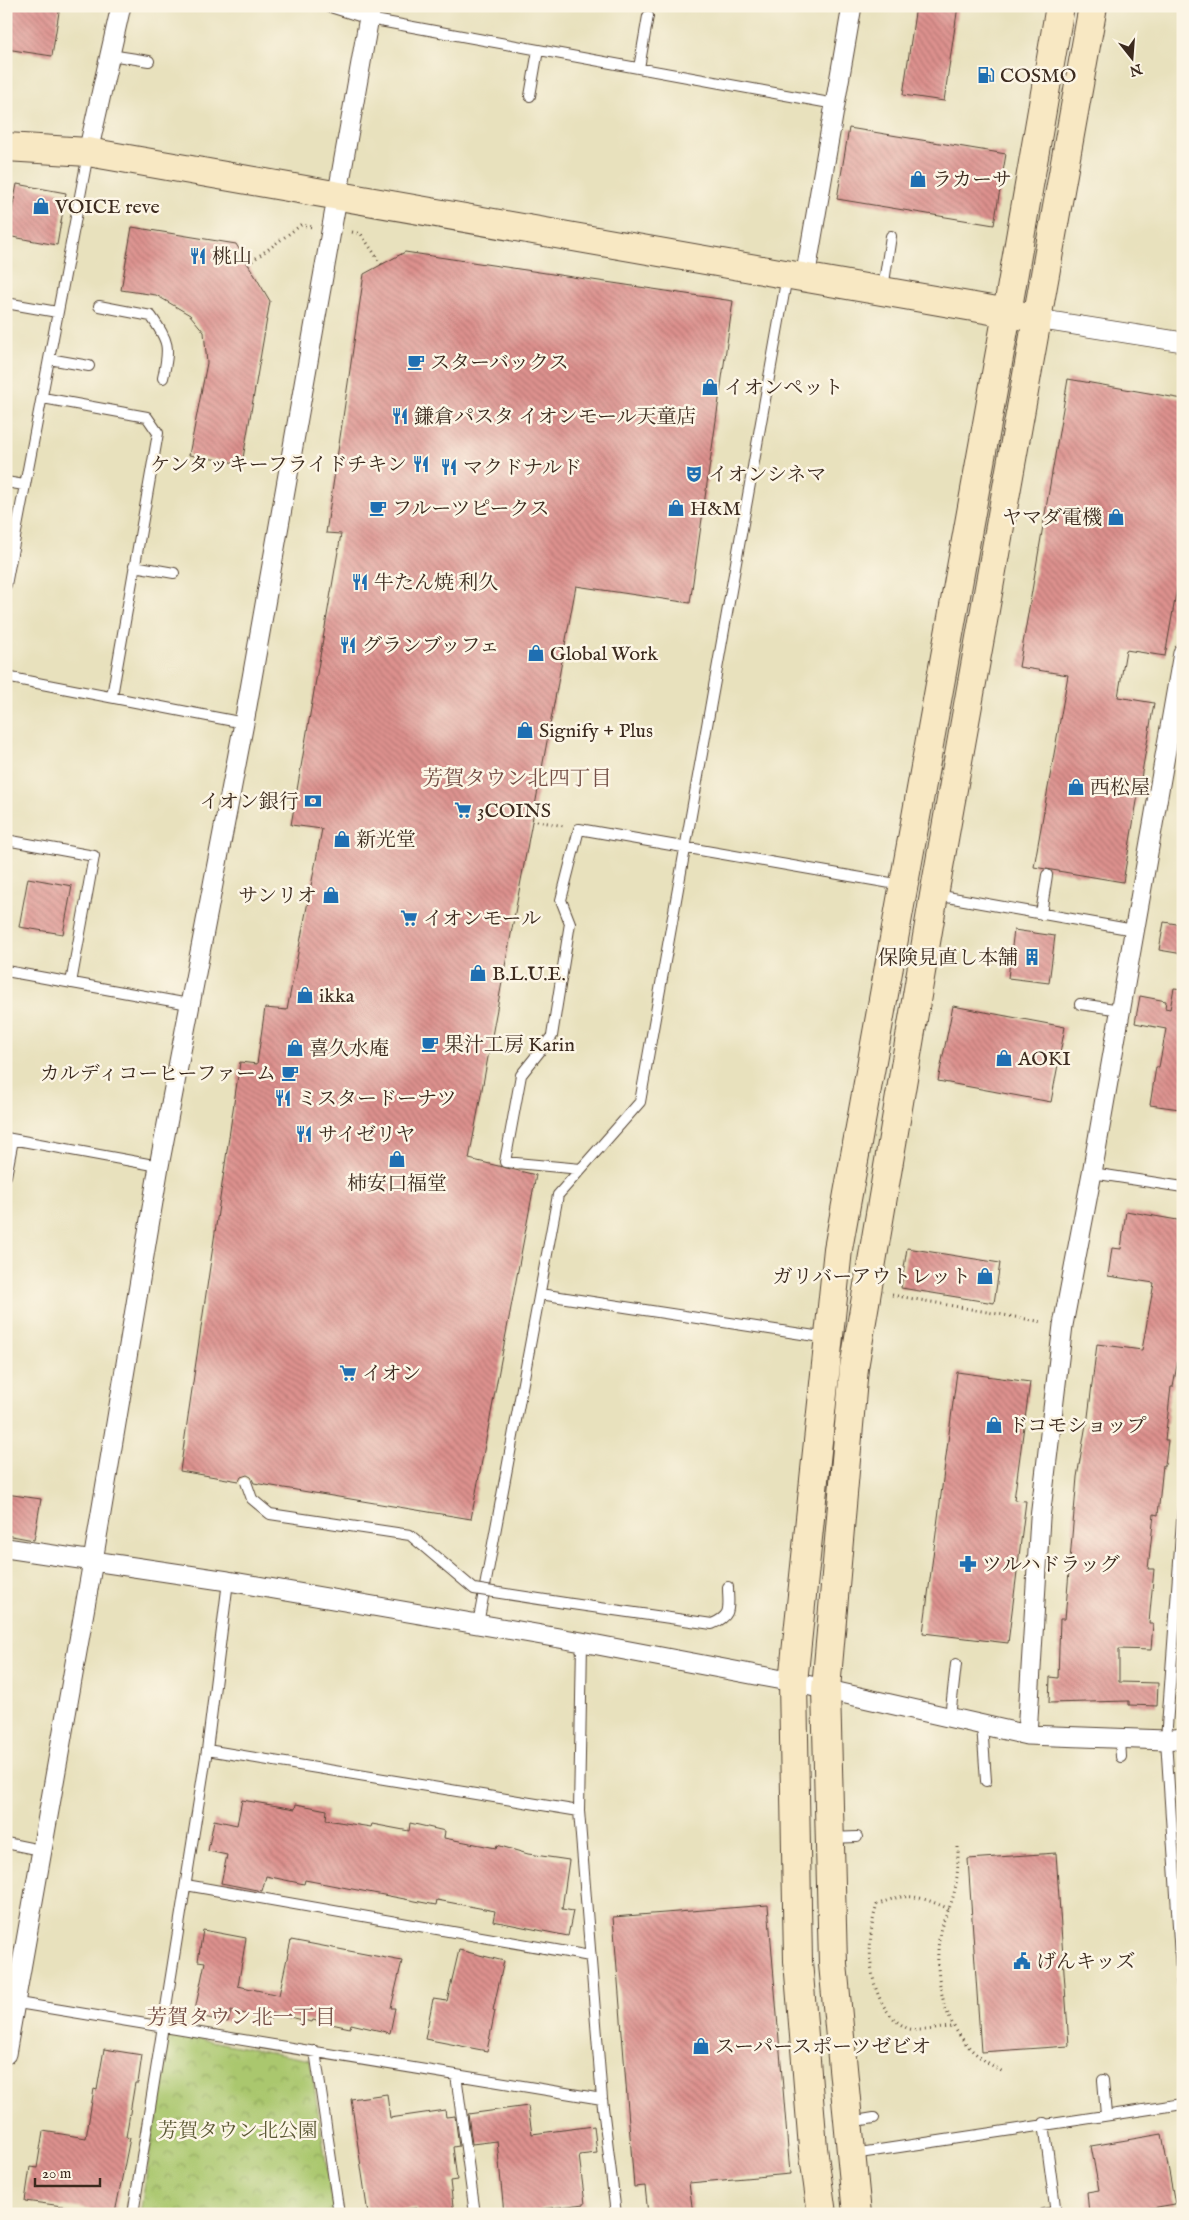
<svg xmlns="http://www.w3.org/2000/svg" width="1189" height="2220" font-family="'IM FELL English','Noto Serif JP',serif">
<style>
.park{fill:url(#park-crowns);stroke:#727846}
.building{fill:url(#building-back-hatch)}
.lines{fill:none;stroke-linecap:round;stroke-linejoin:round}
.lane-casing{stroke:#554536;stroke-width:12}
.street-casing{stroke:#554536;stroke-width:21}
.secondary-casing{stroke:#554536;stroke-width:30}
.path{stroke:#554536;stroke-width:3;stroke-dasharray:1 4;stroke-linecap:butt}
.lane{stroke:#fff;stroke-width:10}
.street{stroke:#fff;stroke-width:19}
.secondary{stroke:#f8e8c3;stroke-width:28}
.lane-bridge-casing{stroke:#554536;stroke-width:12;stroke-linecap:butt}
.lane-bridge{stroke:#fff;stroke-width:10}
.labels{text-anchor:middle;stroke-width:5;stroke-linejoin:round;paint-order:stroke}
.poi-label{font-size:20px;fill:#3b2a1e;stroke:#fcf5e5;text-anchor:start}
.park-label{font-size:20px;fill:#5c5936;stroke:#fcf5e5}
.neighbourhood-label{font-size:21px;fill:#744e45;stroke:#fcf5e5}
</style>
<defs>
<pattern id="park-crowns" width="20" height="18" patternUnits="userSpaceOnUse" patternTransform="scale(1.25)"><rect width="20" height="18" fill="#aac76e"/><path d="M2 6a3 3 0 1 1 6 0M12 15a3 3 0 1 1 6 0" fill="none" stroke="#8ca25a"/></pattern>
<pattern id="building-back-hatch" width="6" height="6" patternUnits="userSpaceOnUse" patternTransform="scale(1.25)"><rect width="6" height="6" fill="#dd918e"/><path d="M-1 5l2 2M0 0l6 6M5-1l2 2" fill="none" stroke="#b47773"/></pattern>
</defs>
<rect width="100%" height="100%" fill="#fcf5e5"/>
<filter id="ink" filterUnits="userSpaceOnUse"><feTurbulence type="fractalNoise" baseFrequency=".02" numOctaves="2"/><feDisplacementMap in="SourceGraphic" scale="10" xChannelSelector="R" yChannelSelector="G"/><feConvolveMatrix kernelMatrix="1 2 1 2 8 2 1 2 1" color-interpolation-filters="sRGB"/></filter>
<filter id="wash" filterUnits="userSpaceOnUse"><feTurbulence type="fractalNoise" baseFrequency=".0096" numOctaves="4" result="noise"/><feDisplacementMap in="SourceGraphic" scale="20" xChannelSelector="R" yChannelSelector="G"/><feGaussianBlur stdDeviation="1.12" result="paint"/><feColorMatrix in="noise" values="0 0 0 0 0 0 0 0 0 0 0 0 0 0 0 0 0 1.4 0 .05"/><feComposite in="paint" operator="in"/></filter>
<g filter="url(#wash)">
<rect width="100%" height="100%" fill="#e8e1bd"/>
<!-- park -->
<path class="park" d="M169,2033l141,27 24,154h-194z"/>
<g id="blocks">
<!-- building -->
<path class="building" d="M6,6h54l-8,50 -46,-7z
M916,6h42l-14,95 -41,-6z
M849,128l157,26 -12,71 -157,-26z
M17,184l49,9 -9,52 -50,-9z
M132,227l104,17 34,57 -28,163 -53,-9 18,-92 -3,-31 -14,-17 -34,-20 -35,-5z
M405,252l328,49 -43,302 -114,-17 -107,573 67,16 -65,344 -217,-36 -3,-6 -4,-2 -6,2 -2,4 -59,-10 60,-409 17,2 8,-56 22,2 35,-181 -31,-4 50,-291 -15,-1 38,-259z
M1068,379l115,20v155l-18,102 -39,-6 -8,47 36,6 -31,179 -89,-15 34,-192 -49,-8z
M28,878l44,8 -9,48 -44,-7z
M1164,922l19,3v29l-24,-4z
M1014,930l41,6 -6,47 -41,-5z
M1174,988l9,1v99l-3,21 -30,-4 6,-38h3l7,-38 -31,-6 5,-27 26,5 -1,7 5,1z
M953,1006l112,21 -14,75 -113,-21z
M1126,1211l57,10v111l-10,55h-2l-6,53h3l-3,25h-2l-5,50 -4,-1 -6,55h6l-5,54h4l-2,27 -32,-1v33l39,1 -1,23 -28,-1v-4l-80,2 1,-26 8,1 2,-59h5l12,-142 9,-53 1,1 10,-81 45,6 12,-67 -46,-7 4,-28 9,1z
M907,1248l93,15 -6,40 -93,-15z
M957,1372l73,10 -16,118 12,1 -18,142 -85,-10z
M6,1494l35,5 -7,41 -28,-5z
M242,1800l53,9 1,-5 31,6 -1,10 45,7 1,-3 37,7 1,-8 35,8 -1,7 52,10 1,-3 31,9 41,6 -7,49 11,2 -5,25 -75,-15 2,-10 -58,-11 -1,5 -131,-25 -1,4 -38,-8 -4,15 -41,-8 6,-28 -19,-4 6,-31 23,5z
M1056,1853l13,193 -88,6 -13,-193z
M768,1905l22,269 -101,9 4,31h-45l-3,-28 -11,1 -21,-270z
M203,1930l43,8 -8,48 41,9 12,-55 111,21 -11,47h4l-5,25 -39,-9 -1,4 -37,-8 -1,2 -40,-9 -1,6 -40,-8 -3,11 -34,-7 11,-53 -7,-1z
M459,1950l45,11 -11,49 2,1 -8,40 -62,-12 8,-40 14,2z
M104,2049l38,6 -4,28h-3l-9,54 4,1 -15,75 -90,-12 5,-34 7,1 6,-37 43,7 8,-49 3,1z
M387,2094l3,24 55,-8 1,7 9,-1 4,30 -6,1 4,33 -7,1 4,33h-37l-1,-6 -48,6 -17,-115z
M528,2106l4,28 62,-8 3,27 -18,2 6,49 -44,5v5h-37l-7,-73 -25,3 -4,-30z
M1162,2134l13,70 -59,10h-27l-2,-22 12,-2 -8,-44z"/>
</g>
</g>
<g filter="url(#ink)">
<use href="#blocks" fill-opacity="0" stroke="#554536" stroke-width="1"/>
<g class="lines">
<!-- lane casing -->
<g class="lane-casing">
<path id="lane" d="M327,6l42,13 466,85
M110,55l39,6
M639,68l9,-52
M530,96l8,-46
M883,289l8,-53
M6,303l51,9
M99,306l52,10c18,26 19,30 12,62
M49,359l40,7
M43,398l104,19 11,16 -46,263
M6,482l18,3
M134,566l40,7
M6,585l82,-431
M6,677l238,46
M6,840l88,16 -23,127
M936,895l198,35
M1041,914l6,-39
M6,971l183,33
M1080,1004l41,6
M6,1138l153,28
M581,1169l-76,-7 16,-87 31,-39 18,-113 -9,-23 18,-71 323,56
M1092,1173l91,14
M6,1176l7,-36
M540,1294l288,44
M1183,1507l-17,233 17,263
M565,1603l147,21c21,-9 16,-16 16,-37
M478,1624l80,-429 82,-93 147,-826
M582,1642l-3,169 23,288 14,115
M950,1717l6,-53
M982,1725l4,56
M1120,1738l1,19
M207,1750l372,61
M830,1838l27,-1
M6,1843l34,7
M186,1885l404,71
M12,2002l590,97
M315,2051l24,163
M456,2075l19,139
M1103,2080l3,35
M850,2122l24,-4
M1044,2123l12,91
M853,2154l330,-50
M133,2214l74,-464 21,-169
M1043,2214l13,-2"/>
</g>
<!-- street casing -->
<g class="street-casing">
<path id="street" d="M88,152l33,-146
M805,278l47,-272
M1037,319l146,23
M6,1548l222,33 354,61 211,40 234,53 139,5 17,-2
M1027,1735l13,-217 23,-193 29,-152 91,-520
M6,2054l87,-493 66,-395 85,-443 127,-717"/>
</g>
<!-- secondary casing -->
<g class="secondary-casing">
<path id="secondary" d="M6,147l82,5 937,164
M822,2214l-9,-66 -15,-187 -5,-279 45,-433 169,-936 53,-307
M857,2214l-24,-250 -7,-275 28,-321 80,-473 159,-889"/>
</g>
<!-- path -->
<path class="path" d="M352,232l9,2 21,31
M248,264l53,-39 12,2
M532,820l32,6
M892,1295l151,27
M958,1847c0,17 0,36 -6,53 -3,11 -10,21 -12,32 -6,35 0,81 24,109 10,14 24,22 39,31
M949,1909c-29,-13 -43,-18 -72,-4 -12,36 -11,100 28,122 12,7 35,0 49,0"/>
<!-- lane -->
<use href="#lane" class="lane"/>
<!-- street -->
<use href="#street" class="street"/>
<!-- secondary -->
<use href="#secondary" class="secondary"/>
<!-- lane-bridge casing -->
<g class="lane-bridge-casing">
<path id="lane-bridge" d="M246,1482l6,17 18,15 140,21 64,54 91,14"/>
</g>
<!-- lane-bridge -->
<use href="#lane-bridge" class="lane-bridge"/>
</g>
</g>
<!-- icons -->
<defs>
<g id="fuel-bare" transform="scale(1.35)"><path d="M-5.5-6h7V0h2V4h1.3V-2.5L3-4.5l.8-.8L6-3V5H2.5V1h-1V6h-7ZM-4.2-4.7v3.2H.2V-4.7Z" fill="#1f6fb2" stroke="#fcf5e5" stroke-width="2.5" paint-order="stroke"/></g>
<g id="shop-bare" transform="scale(1.35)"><path d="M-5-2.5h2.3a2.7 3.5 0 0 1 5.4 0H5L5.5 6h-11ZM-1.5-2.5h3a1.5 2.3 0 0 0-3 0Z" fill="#1f6fb2" stroke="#fcf5e5" stroke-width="2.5" paint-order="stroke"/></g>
<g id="restaurant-bare" transform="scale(1.35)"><path d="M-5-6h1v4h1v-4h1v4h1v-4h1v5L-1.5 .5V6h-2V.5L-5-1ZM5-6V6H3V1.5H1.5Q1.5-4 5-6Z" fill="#1f6fb2" stroke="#fcf5e5" stroke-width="2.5" paint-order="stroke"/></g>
<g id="cafe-bare" transform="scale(1.35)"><path d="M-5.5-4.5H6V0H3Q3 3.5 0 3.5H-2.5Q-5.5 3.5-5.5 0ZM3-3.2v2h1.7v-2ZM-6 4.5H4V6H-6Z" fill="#1f6fb2" stroke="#fcf5e5" stroke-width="2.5" paint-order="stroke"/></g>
<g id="theatre-bare" transform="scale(1.35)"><path d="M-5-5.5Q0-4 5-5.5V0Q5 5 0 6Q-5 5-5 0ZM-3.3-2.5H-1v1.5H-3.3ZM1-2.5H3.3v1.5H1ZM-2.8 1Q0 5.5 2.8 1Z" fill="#1f6fb2" stroke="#fcf5e5" stroke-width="2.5" paint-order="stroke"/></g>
<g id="bank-bare" transform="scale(1.35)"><path d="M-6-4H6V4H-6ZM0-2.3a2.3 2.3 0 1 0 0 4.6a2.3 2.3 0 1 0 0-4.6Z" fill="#1f6fb2" stroke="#fcf5e5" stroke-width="2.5" paint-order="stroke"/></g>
<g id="supermarket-bare" transform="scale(1.35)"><path d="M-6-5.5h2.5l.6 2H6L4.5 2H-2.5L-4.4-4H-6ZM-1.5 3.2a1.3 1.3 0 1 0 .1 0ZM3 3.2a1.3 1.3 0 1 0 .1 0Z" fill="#1f6fb2" stroke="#fcf5e5" stroke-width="2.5" paint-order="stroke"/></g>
<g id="building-bare" transform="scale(1.35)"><path d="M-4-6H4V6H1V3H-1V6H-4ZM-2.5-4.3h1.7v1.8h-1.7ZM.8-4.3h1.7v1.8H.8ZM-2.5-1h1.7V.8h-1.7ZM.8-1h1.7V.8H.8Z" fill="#1f6fb2" stroke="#fcf5e5" stroke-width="2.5" paint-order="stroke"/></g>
<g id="pharmacy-bare" transform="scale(1.35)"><path d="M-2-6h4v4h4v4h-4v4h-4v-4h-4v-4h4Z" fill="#1f6fb2" stroke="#fcf5e5" stroke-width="2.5" paint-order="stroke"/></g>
<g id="civic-bare" transform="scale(1.35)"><path d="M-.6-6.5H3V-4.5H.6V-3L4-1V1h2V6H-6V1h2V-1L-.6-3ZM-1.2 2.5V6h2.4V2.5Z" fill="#1f6fb2" stroke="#fcf5e5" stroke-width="2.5" paint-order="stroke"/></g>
</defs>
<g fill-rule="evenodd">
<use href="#fuel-bare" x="986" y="75"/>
<use href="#shop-bare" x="918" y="179"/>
<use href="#shop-bare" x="41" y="206"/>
<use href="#restaurant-bare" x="198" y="256"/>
<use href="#cafe-bare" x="416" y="362"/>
<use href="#shop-bare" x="710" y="387"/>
<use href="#restaurant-bare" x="400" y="416"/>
<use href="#restaurant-bare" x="421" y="464"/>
<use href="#restaurant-bare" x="449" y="467"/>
<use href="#theatre-bare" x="694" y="474"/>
<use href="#cafe-bare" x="378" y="508"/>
<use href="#shop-bare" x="676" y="508"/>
<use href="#shop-bare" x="1116" y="517"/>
<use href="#restaurant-bare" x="360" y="582"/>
<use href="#restaurant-bare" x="348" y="645"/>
<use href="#shop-bare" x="536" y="653"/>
<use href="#shop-bare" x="525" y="730"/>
<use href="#shop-bare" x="1076" y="787"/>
<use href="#bank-bare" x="313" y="801"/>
<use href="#supermarket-bare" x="463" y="810"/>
<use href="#shop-bare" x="342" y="839"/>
<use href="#shop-bare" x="331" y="895"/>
<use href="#supermarket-bare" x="409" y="918"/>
<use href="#building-bare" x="1032" y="957"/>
<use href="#shop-bare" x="478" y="973"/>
<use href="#shop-bare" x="305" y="995"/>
<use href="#cafe-bare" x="430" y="1044"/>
<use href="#shop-bare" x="295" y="1048"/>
<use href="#shop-bare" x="1004" y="1058"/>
<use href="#cafe-bare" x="290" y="1073"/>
<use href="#restaurant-bare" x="283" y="1098"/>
<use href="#restaurant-bare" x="304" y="1134"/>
<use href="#shop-bare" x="397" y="1159"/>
<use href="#shop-bare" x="985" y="1276"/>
<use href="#supermarket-bare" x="348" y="1373"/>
<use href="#shop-bare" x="994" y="1425"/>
<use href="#pharmacy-bare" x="968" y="1564"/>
<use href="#civic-bare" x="1022" y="1961"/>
<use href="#shop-bare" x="701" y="2046"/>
</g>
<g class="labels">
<!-- poi labels -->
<g class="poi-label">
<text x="1000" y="82">COSMO</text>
<text x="932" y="186">ラカーサ</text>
<text x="55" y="213">VOICE reve</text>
<text x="212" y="263">桃山</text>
<text x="430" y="369">スターバックス</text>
<text x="724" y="394">イオンペット</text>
<text x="414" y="423">鎌倉パスタ イオンモール天童店</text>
<text x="407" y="471" text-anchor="end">ケンタッキーフライドチキン</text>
<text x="463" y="474">マクドナルド</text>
<text x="708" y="481">イオンシネマ</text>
<text x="392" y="515">フルーツピークス</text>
<text x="690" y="515">H&amp;M</text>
<text x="1102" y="524" text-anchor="end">ヤマダ電機</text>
<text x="374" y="589">牛たん焼 利久</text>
<text x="362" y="652">グランブッフェ</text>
<text x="550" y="660">Global Work</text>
<text x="539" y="737">Signify + Plus</text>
<text x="1090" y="794">西松屋</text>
<text x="299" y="808" text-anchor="end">イオン銀行</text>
<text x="477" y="817">3COINS</text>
<text x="356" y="846">新光堂</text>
<text x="317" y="902" text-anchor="end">サンリオ</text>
<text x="423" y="925">イオンモール</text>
<text x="1018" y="964" text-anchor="end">保険見直し本舗</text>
<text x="492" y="980">B.L.U.E.</text>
<text x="319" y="1002">ikka</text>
<text x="444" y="1051">果汁工房 Karin</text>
<text x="309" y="1055">喜久水庵</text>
<text x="1018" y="1065">AOKI</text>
<text x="276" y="1080" text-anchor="end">カルディコーヒーファーム</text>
<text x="297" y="1105">ミスタードーナツ</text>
<text x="318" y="1141">サイゼリヤ</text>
<text x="397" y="1190" text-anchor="middle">柿安口福堂</text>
<text x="971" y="1283" text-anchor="end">ガリバーアウトレット</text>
<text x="362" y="1380">イオン</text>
<text x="1008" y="1432">ドコモショップ</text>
<text x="982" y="1571">ツルハドラッグ</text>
<text x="1036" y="1968">げんキッズ</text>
<text x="715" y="2053">スーパースポーツゼビオ</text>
</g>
<!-- park labels -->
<g class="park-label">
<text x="238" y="2137">芳賀タウン北公園</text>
</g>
<!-- neighbourhood labels -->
<g class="neighbourhood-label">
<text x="517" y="785">芳賀タウン北四丁目</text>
<text x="241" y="2024">芳賀タウン北一丁目</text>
</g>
</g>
<!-- margin -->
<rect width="1189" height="2220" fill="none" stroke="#fcf5e5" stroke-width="25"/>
<!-- north arrow -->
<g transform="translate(1132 58) rotate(163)" stroke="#fcf5e5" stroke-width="4" paint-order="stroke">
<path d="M0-4L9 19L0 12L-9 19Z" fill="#3b2a1e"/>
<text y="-8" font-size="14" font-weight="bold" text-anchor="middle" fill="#3b2a1e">N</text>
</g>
<!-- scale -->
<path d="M35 2178v8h65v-8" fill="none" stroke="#3b2a1e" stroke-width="2.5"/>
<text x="42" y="2178" font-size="15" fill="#3b2a1e" stroke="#fcf5e5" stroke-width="4" paint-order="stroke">20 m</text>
</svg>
